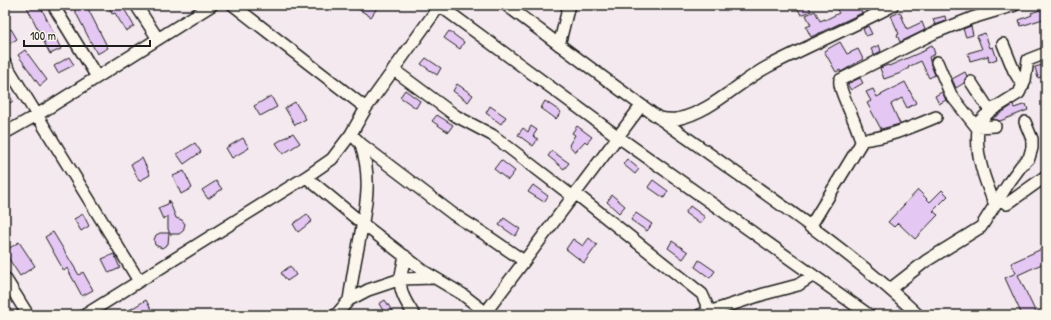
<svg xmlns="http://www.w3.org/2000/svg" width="1051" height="320" font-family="'Patrick Hand',sans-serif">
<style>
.building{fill:#e5c7f4;stroke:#1c1c1c}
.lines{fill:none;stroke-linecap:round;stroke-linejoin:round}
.minor-casing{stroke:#1c1c1c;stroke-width:14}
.minor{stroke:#fbf7ec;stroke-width:11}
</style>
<rect width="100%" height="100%" fill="#f4e9ee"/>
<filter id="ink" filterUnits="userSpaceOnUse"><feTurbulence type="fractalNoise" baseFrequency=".025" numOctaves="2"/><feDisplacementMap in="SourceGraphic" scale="8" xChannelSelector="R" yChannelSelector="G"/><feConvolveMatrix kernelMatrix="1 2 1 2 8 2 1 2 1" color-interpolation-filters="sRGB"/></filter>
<g filter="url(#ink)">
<!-- building -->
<path class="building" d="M26,5h14l21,44 -11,5z
M72,5h14l22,43 -11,6z
M108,5h14l12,21 -8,5 -11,-18 -3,1z
M352,5h27l-8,12z
M796,5h12l3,6 -10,4z
M834,5h24l4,8 -51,24 -5,-10 5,-2 -5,-10 9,-4 5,10 5,-2v1l14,-7z
M1046,8v10l-25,8 -2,-6 13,-5 -1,-2z
M900,12l7,17 15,-7 3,8 -25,12 -3,-7 2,-1 -8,-18z
M945,16l1,5 -11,4 -2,-6z
M868,26l4,8 -6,2 -3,-7z
M971,26l2,9 -7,2 -3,-8z
M11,29l6,10 -8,5 -4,-6v-5z
M449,31l15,11 -4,7 -16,-11z
M985,33l5,15 3,-1 4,12 -8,3 -1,-6 -18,5 -2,-8 14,-4 -5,-13z
M840,42l7,12 11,-5 5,10 -22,13 -1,-2 -4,2 -12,-21z
M879,45l2,6 -7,4 -3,-6z
M932,45l3,9 -6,3 2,8 4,10 -6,3 -8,-17 -13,6 1,1 -8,4v1l-17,6 -4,-11 8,-3 1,1 37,-16 -1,-2z
M25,50l22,30 -7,6 -22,-31z
M69,57l5,8 -16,8 -4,-7z
M426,58l15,10 -4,7 -16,-11z
M1046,64v11l-8,3 -3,-11z
M965,72l2,4 -2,3 -1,4 -8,5 -4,-9z
M860,78l3,5 -12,7 -4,-6z
M905,82l11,21 -9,5 -5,-10 -11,6 9,20 -19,5 -14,-26 4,-2 -5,-9 7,-3 4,8z
M457,84l16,11 -5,7 -15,-11z
M5,88l8,13 -8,5z
M405,90l15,11 -4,7 -16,-11z
M942,92l4,8 -7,4 -4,-8z
M271,96l6,11 -17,9 -6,-10z
M545,101l16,11 -5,7 -15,-11z
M295,102l11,17 -11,6 -10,-17z
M1026,104l2,6 -28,11 -8,-2 21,-14 1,3z
M490,106l16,11 -5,7 -15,-11z
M437,115l16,10 -5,7 -16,-11z
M531,126l6,4 -4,6 5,3 -5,7 -15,-11 5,-7 5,4z
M577,126l15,11 -5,6 -2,-2 -10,11 -6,-7 6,-10 -3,-2z
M293,133l7,10 -17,11 -7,-11z
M243,138l6,10 -17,10 -6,-10z
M195,143l6,9 -17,12 -7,-10z
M552,151l17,12 -5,6 -16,-13z
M142,158l8,17 -11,6 -8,-17z
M627,159l12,10 -4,5 -12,-10z
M501,160l14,11 -7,9 -14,-11z
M184,171l8,17 -11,6 -8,-18z
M653,180l15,11 -4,7 -16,-11z
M216,181l6,8 -14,10 -6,-9z
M533,185l15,11 -4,6 -16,-10z
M918,190l12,12 12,-12 6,6 -15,15 5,4 -23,24 -17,-16 -4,4 -6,-5z
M612,195l13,11 -6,7 -12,-11z
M169,200l7,18 6,2 3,4 -2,7 -4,3h-9l-2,-5v-13l-5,3 -5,-11 10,-4z
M690,206l15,11 -5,7 -15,-11z
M636,213l16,11 -5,7 -16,-11z
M83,214l6,12 -8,5 -7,-12z
M307,214l5,7 -14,11 -5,-8z
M504,218l16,11 -5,7 -16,-11z
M53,232l26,43 4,-3 10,18 -11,6 -15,-28 -3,3 -19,-34z
M160,233h9l-1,11 -6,4 -7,-3 -1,-5 2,-5z
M589,238l8,7 -13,18 -18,-14 7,-10 10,7z
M672,241l16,11 -5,7 -15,-11z
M19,242l16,24 -15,10 -15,-23v-2z
M1046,247v15l-28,13 19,40h-15l-17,-37 11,-5 -5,-10z
M114,254l6,14 -11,5 -7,-14z
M699,260l16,11 -5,7 -15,-11z
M290,266l6,9 -9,6 -6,-8z
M146,300l8,15h-33z
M385,300l10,15h-9l-7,-11z"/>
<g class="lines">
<!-- minor casing -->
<g class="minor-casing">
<path id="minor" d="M53,5l44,72
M136,5l22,34
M233,5l133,103
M439,5l178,131 252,179
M506,5c63,47 126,95 191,140 75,54 154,106 221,170
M1003,44l11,27 9,15
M559,45l10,-40
M937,62l14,33 27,34c-3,26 7,52 17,76
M5,63l134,218
M394,70l62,46 36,19 16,12 64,49
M971,82l19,29
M659,118c6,1 12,2 18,1 35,-7 61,-37 92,-53 41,-21 83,-39 123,-60
M976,125l14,-14 29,-18 6,-13 3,-20 18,-7
M977,127l18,-1
M5,133l32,-18 175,-110
M351,134l10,10 92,70 30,19 41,28
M861,140c26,-2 51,-13 75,-23
M306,177l57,47 62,48 37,22 27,21
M575,193l127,101 8,18
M999,199l8,5 39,-28
M810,227l51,-84c-1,-15 -24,-54 -21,-63l94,-47 38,-15 43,-13
M405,256c-2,11 -7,25 -3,36 2,8 8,16 12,23
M5,278l23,37
M890,289l36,-28 55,-34 29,-46 11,-15 8,-8 3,-10v-9l-7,-17
M349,300c3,-18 5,-35 9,-52 7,-38 15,-66 3,-104
M486,312l155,-206
M85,315l221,-138 26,-18 19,-25 15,-26 74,-103
M336,315l13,-15 19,-10 33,-11 32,-1
M700,315l64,-21 34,-9 14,-9"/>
</g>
<!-- minor -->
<use href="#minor" class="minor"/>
</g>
</g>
<!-- margin -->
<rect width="1051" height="320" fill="none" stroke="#fbf7ec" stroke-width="20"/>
<rect x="10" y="10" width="1031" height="300" fill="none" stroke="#1c1c1c" stroke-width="1.5" filter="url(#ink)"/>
<!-- scale -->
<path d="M24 40v6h126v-6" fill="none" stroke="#1c1c1c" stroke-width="2"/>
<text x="30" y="40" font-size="12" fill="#1c1c1c" stroke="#fbf7ec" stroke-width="3" paint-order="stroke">100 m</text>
</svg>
